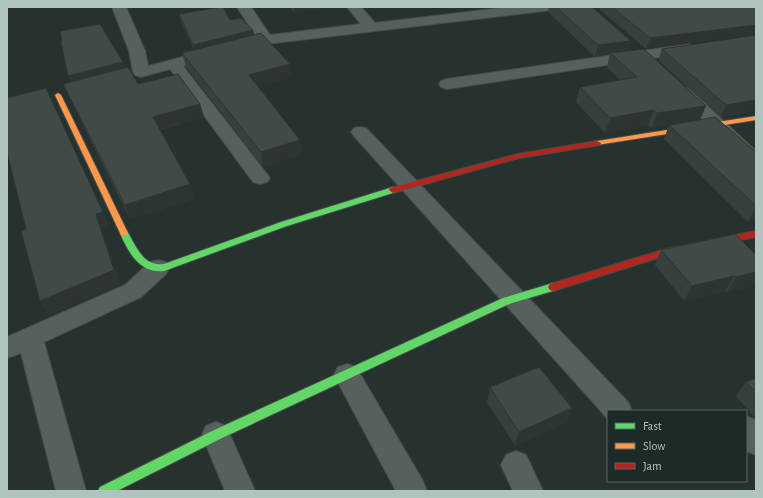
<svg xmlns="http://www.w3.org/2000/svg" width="763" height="498" font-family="'Alegreya Sans',sans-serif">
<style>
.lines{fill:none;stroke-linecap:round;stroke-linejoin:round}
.street-casing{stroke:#444d4b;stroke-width:2}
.fast-casing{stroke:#444d4b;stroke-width:2}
.slow-casing{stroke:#444d4b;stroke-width:2}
.jam-casing{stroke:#444d4b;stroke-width:2}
.street{fill:#56605e;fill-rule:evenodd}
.fast{fill:#63d668;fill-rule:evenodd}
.slow{fill:#ff974d;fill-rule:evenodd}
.jam{fill:#b3261e;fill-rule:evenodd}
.wall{fill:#38403d}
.shaded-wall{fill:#2e3432}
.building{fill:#414a47;stroke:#2e3432}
</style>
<rect width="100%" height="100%" fill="#27322f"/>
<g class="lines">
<!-- street casing -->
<g class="street-casing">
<path id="street" d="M112,7h14l19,44 3,15 109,-28 -20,-31h14l19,28 91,-11 -14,-17h14l14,16 134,-16h42l-2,3 -5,1 -278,33 -83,22 87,112 -3,4 -7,2 -7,-2 -83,-113 -29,8 -6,-2 -2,-3 -4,-21z
M689,44l5,2 3,3 -3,3 -247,37 -6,-2 -2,-3 2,-3 6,-2z
M682,87l6,1 68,63v16l-7,-2 -73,-69 -2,-4 2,-4z
M360,127l6,1 262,274 4,9h-24v8l-254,-283 -3,-4 3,-4z
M158,260l8,2 3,6 -3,6 -25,23 -97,45 42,149h-30l-35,-138 -14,5v-21l118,-52 25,-23z
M347,364l9,3 67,114 4,10h-31l-62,-116 4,-8z
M746,416l10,4v35l-10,-4z
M216,422l10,4 29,65h-30l-23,-56 4,-9z
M516,451l10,4 17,36h-30l-12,-26 5,-10z"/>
</g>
<!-- fast casing -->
<g class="fast-casing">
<path id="fast" d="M393,187l4,3 -1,2 -109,34 -123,45c-24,3 -36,-19 -44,-38l1,-2h6c9,15 16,36 37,33l117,-42z
M553,283l3,1 2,3 -2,3 -47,14 -289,135 -103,52h-19l2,-4 112,-56 291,-133z"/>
</g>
<!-- slow casing -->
<g class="slow-casing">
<path id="slow" d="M58,93l3,2 67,138 -1,2h-6l-1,-2 -65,-138z
M756,116v4l-159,25 -4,-2 4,-2z"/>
</g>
<!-- jam casing -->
<g class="jam-casing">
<path id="jam" d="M597,141l4,2 -1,2 -81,13 -126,35 -4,-3 1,-2 128,-34z
M756,231v6l-89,18 -114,36 -3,-1 -2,-3 2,-3 116,-35z"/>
</g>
<!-- street -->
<use href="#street" class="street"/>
<!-- fast -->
<use href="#fast" class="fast"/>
<!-- slow -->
<use href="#slow" class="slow"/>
<!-- jam -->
<use href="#jam" class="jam"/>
</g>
<!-- wall -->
<path class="wall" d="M290,7h37l-32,6z
M549,7h43l39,34 -3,10 72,69 56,32v68l-8,2 -84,-83 5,-14 -17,3 -4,-3 -43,8 -29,-31 4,-15 40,-7 -13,-13 3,-13 -15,3 -47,-45z
M597,7h159l-110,42z
M179,14l51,6 23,10 1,5 38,42 -34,10 42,53 2,14 -39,13 -77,-100 -4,-14 12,-3 -13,-28z
M756,35v75l-35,7 -63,-57 4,-11z
M125,68l13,16 62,20 4,13 -44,13 30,54 4,15 -64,20 -61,-122 -6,-13z
M661,250l95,5v30l-29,7 -1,-1 -42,10 -29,-36z
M756,378v41l-20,-23 10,-14z
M490,387l82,21 -6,15 -51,23 -28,-44z"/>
<!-- shaded-wall -->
<path class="shaded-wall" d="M294,7h33l-32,6z
M756,25v10l-110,14 4,-11z
M253,30l1,7 -59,15 -2,-7z
M631,41l-3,11 -18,1v1l-15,3 3,-12z
M123,62l3,7 -55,15 -3,-8z
M290,64l2,13 -41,12 -2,-14z
M756,100v10l-35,7 5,-12z
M200,104l4,13 -47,13 -4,-13z
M706,106l-6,14 -48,8 5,-15z
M654,110l-6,15 -43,8 5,-15z
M300,140l2,14 -39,13 -2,-15z
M190,184l4,15 -64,20 -5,-14z
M756,207v13l-8,2z
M103,212l6,14 -7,2 19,57 -72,31 -9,-15 56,-87z
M756,272v13l-29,7 9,-15z
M734,276l-8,15 -42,10 8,-15z
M572,408l-6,15 -51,23 4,-14z"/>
<!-- building -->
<path class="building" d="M221,7h2l7,13 11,-2 12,12 -60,15 -14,-31z
M556,7h36l39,34 -33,4z
M612,7h144v18l-106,13z
M100,24l23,38 -55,14 -7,-34h1l-2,-11z
M261,33l29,31 -41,11 51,65 -39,12 -79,-99z
M756,35v65l-30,5 -64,-56z
M644,49l62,57 -49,7 -3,-3 -44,8 -30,-31 57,-10 -27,-24z
M128,67l10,17 40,-10 22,30 -47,13 37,67 -65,21 -62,-121z
M46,88l57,124 -7,2 18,56 -74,31 -19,-70 5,-2 -19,-77v-54z
M715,117l41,35v54l-87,-81z
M735,234l21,21v17l-20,5 -2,-1 -42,10 -31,-36z
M539,367l33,41 -53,24 -29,-45z
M756,378v14l-10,-10z"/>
<!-- border -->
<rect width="763" height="498" fill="none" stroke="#b1c3c0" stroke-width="16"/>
<!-- legend -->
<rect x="607" y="410" width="140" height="72" fill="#1c2b28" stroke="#586865"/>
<rect x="615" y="423" width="20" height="6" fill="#63d668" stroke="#586865"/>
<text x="643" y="430" font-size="12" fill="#b1c3c0">Fast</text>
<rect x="615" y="443" width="20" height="6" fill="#ff974d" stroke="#586865"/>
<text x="643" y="450" font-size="12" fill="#b1c3c0">Slow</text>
<rect x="615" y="463" width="20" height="6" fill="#b3261e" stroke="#586865"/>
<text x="643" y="470" font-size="12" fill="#b1c3c0">Jam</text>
</svg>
